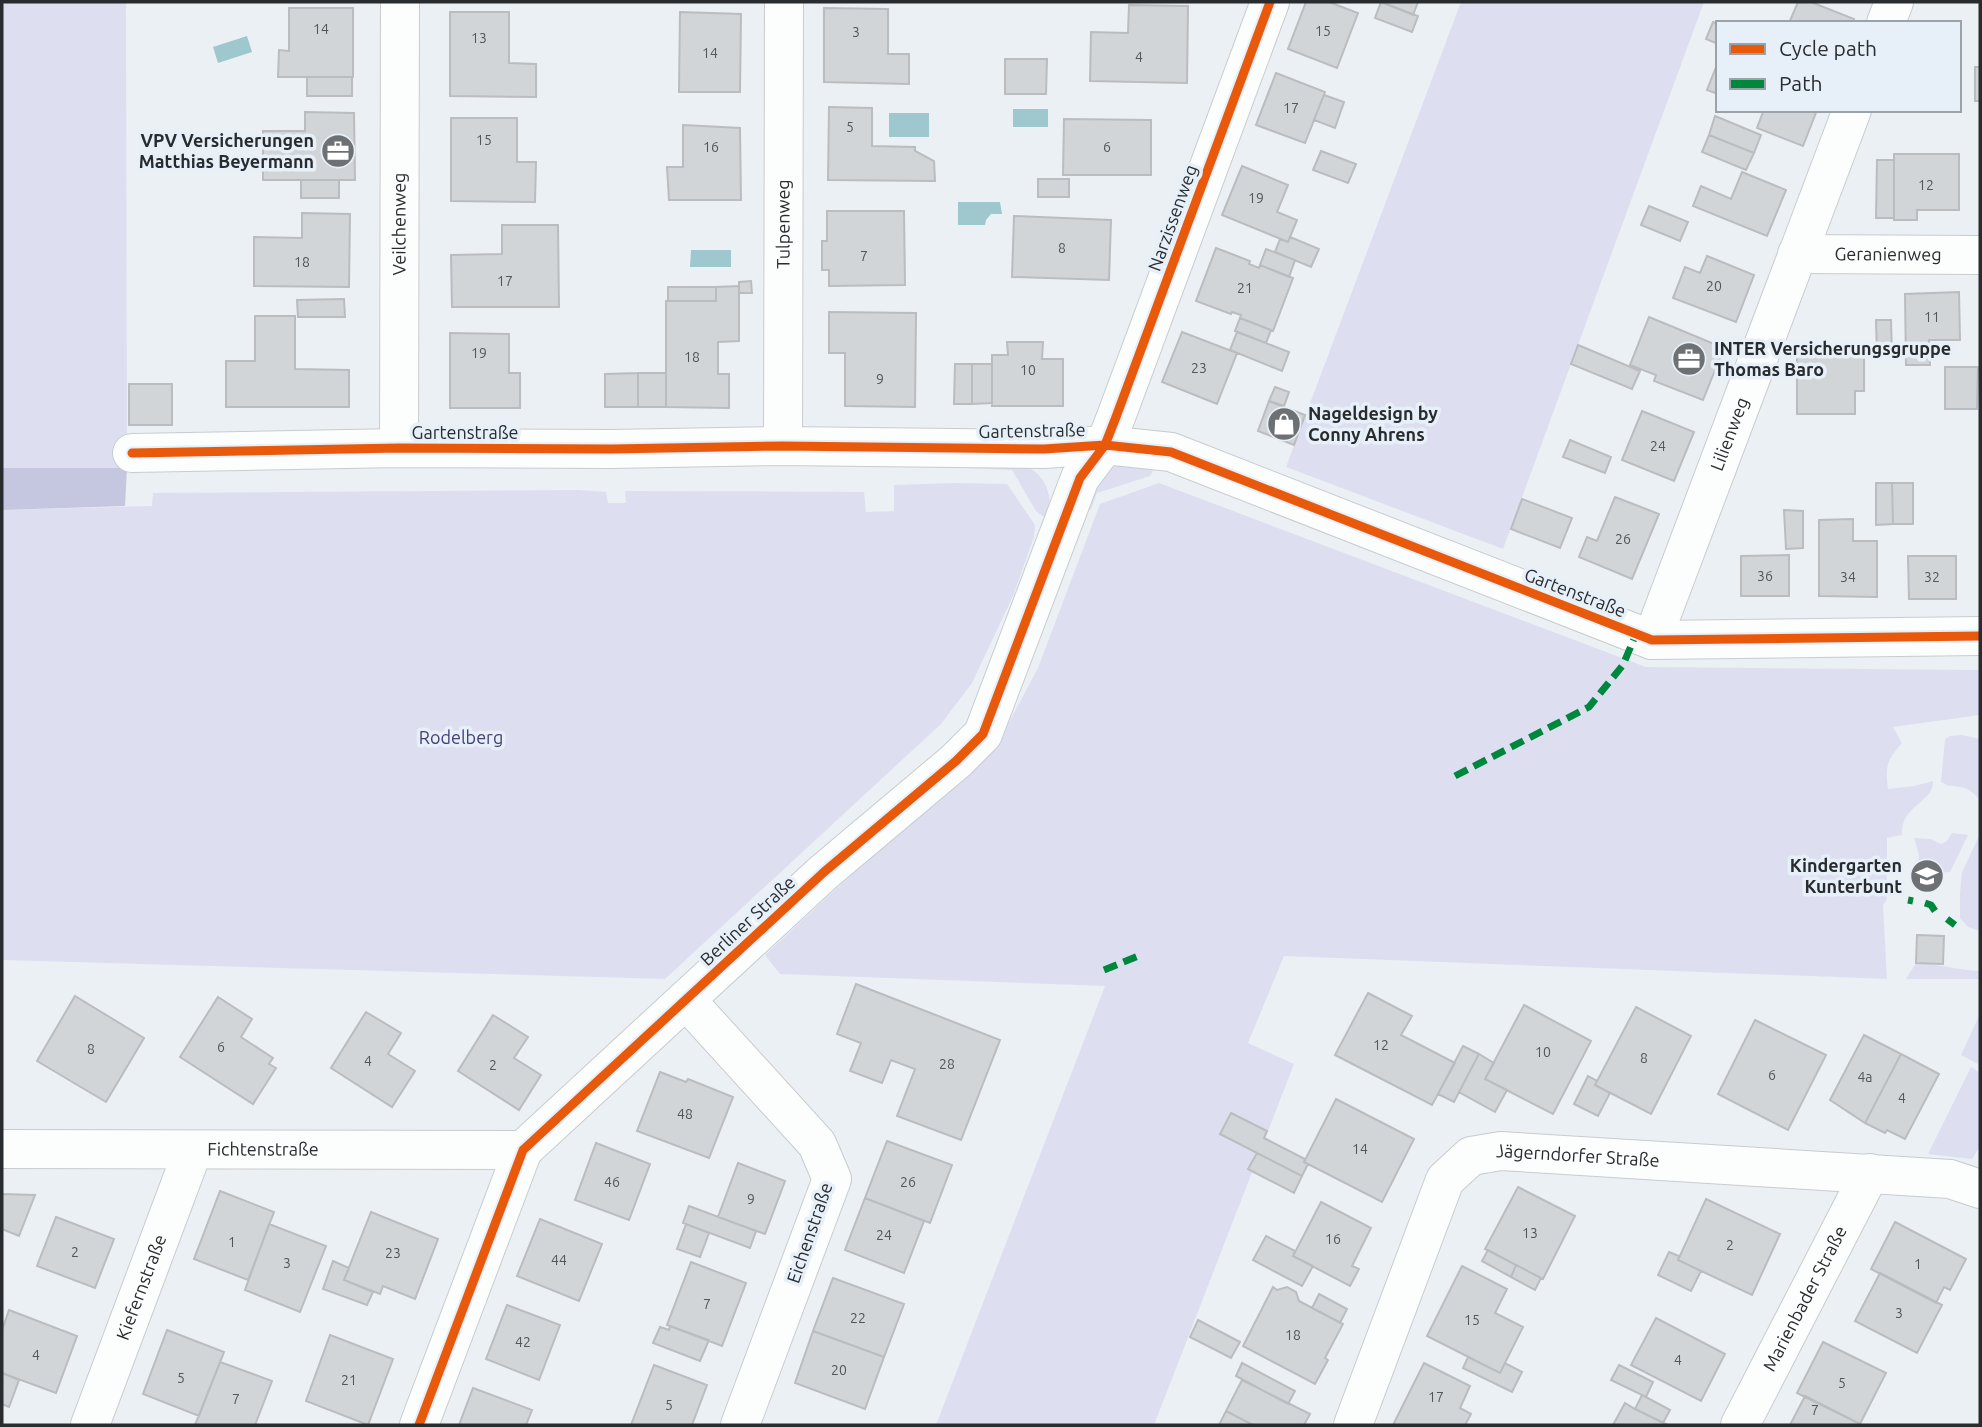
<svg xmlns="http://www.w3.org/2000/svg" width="1982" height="1427" font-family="Ubuntu,sans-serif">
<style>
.green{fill:#dddff1}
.forest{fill:#c5c6df}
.water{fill:#9fc7ce}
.building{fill:#d2d5d8;stroke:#babcc0;stroke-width:2}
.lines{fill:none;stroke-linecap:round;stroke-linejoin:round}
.street-casing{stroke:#c8cccf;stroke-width:40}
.street{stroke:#fcfdfd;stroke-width:38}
.quiet{stroke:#00873e;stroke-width:7;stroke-dasharray:14 7;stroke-linecap:butt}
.cycleway-casing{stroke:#e7f0f8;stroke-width:13}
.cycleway{stroke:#e8590c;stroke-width:9}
.labels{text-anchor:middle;stroke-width:7;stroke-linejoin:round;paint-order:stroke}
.number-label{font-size:14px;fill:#535659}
.poi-label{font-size:18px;font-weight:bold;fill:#292c2f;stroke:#e7f0f8;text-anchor:end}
.street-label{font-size:18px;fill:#292c2f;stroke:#e7f0f8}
.park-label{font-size:18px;fill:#464076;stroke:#e7f0f8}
</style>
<rect width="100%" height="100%" fill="#ebf0f4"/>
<!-- green -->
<path class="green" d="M2,2h124l1,466h-125z
M1461,2h243l-201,547 -217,-82z
M975,461c15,2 36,1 51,6 21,7 28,34 22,53l-12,-9 -24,-41 -43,-2z
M1132,463l21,8 -3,5 -53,17 -6,16 -6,4c8,-26 15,-49 47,-50z
M954,483l53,1 28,41 -1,12 -21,59 -41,87 -31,41 -276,255 -663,-19v-450l150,-4 1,-13 425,-3 28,2 2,11h18l-1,-12 239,1 2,20 28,-1v-26z
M1159,483l487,184 334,3v45l-87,12 9,16c-15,17 -17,23 -14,46l26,-3 19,-5c1,22 -33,24 -31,54l-15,3v61l-4,6 4,74 -603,-23 -36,87 46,21 -140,361h-218l169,-439 -325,-12 -15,-19 172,-160 62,-54 39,-73 62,-164z
M1962,735l18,4v61c-18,-21 -24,-8 -39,-18l4,-43 5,-3z
M1952,833l16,2 -18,37 -32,2 1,-19 -5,-17 17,1 10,5 6,-3z
M1980,834v97l-12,-4 -8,-9v-25l2,-21z
M1916,963c22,1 42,7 64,8v8h-74z
M1980,1014v51l-19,-10z
M1971,1067l9,6v74l-8,12 -44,-5z"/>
<!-- forest -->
<path class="forest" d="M2,468h125l-2,38 -123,4z"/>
<!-- water -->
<path class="water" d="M247,36l5,16 -34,11 -5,-16z
M1013,109h35v18h-35z
M889,113h40v24h-40z
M958,202h42l2,12h-11l-5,6 -1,5h-27z
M691,250h40v17h-41z"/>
<!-- building -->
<path class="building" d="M1306,2h23l29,11 -21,55 -49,-19z
M1381,2l37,14 -6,16 -37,-14z
M1381,2h37l-5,13z
M1798,2h13l43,17 -1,4h-64z
M1129,5l59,1 -1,77 -97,-2 1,-49 37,1z
M289,8h64v69h-75l1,-27 10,1z
M824,8l64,1v45h21v30l-85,-2z
M450,12h59v51l27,1v33l-86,-1z
M680,12l61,2 -1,78h-61z
M1713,22l5,2v20l-12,-5z
M1005,59h42l-1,35h-41z
M1718,62v32l-11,-4z
M1975,67h5v34h-5z
M1276,73l49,19 -20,51 -49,-18z
M307,77h45v19h-45z
M1324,95l20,7 -9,26 -21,-8z
M829,107l43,1v38l43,1v4l19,10 1,20 -107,-1z
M1760,110h57l-14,36 -46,-18 6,-16z
M305,112l49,1 1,67h-92v-49h42z
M1715,116l46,19 -7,18 -45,-18z
M451,118h66v44h19l-1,40 -84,-1z
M1064,119l87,1v55h-88z
M683,125l57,3 1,72h-72l-2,-33h16z
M1709,135l45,18 -8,17 -44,-18z
M1321,151l35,13 -8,19 -35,-13z
M1894,154h65v56h-42v10h-23z
M1877,160h17v58h-18z
M1242,166l46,19 -11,27 20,8 -9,22 -66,-27z
M1742,172l44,18 -19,46 -74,-30 8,-20 30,13z
M1038,179h31v18h-31z
M301,180h38v18h-38z
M1649,206l39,16 -8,19 -39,-16z
M827,211h77l1,74 -76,1v-16h-7v-29h5z
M302,213l48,1 -1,73 -95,-1v-49l48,1z
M1014,216l97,4 -2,60 -97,-3z
M502,225h56l1,82h-107l-1,-52 51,-1z
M1290,237l29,12 -8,18 -36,-15 5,-13 8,3z
M1216,248l34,13 -1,3 10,4 1,-3 33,13 -20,53 -33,-13 1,-3 -9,-3 -1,2 -35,-13z
M1266,249l29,11 -6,17 -29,-12z
M1707,256l47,19 -18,47 -63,-24 12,-31 15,6z
M751,281l1,12h-13v-11z
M739,286v55l-21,1v32h11v34l-63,-1v-106h50v-14z
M668,287h48v14h-48z
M1959,292l1,48h-31l1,25h-24l-1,-71z
M344,299l1,18h-47l-1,-17z
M829,312l87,1 -1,94 -70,-1v-53h-16z
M255,316h40v53l54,1v37h-123v-46h29z
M1649,317l75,31 -21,52 -49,-19 2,-6 -26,-10z
M1240,318l31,12 -5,13 -31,-12z
M1876,320h15l1,37h-15z
M1182,332l55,21 -20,51 -55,-22z
M1237,332l52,20 -7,19 -52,-21z
M450,333l59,1v39h11v35h-70z
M1007,342h36l-1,17h21v47h-71v-51h16z
M1578,345l62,26 -8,18 -61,-25z
M1797,355h67v36h-9v23h-58z
M955,364h17v40h-18z
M972,364h20v39l-20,1z
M1945,367h33l-1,42h-32z
M638,373v34h-33v-33z
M638,373h28v34h-28z
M129,384h43v41h-43z
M1275,387l14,5 -5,14 -15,-5z
M1269,401l36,14 -11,30 -36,-14z
M1642,411l52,21 -20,49 -52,-21z
M1570,440l41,17 -6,16 -42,-16z
M1876,483h16l1,41 -17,1z
M1892,483h21v41h-20z
M1615,497l44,17 -27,65 -53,-22 8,-20 10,4z
M1522,499l50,19 -12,30 -49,-19z
M1784,510l19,1v37l-17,1z
M1853,519v22h24v56l-58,-1v-76z
M1789,555v41h-48v-40z
M1908,556h48v43h-47z
M1917,935l27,1 -1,28 -27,-1z
M856,984l144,56 -39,100 -64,-24 18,-47 -24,-9 -9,23 -32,-12 11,-28 -24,-9z
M1368,993l44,23 -11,19 54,28 -23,42 -97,-50z
M75,996l69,42 -38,64 -69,-41z
M218,997l34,22 -11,18 32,21 -4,6 7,4 -23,36 -73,-47z
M1524,1005l67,36 -38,73 -68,-35z
M1636,1007l55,29 -40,78 -56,-29z
M366,1012l35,21 -13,21 27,17 -23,36 -61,-39z
M493,1015l35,22 -14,21 27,17 -22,35 -61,-39z
M1755,1020l71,35 -38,75 -70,-36z
M1864,1035l37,19 -36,69 -35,-23z
M1463,1046l16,8 -25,48 -16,-8z
M1479,1054l15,9 -9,16 22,11 -12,22 -36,-20z
M1901,1054l38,20 -34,65 -18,-9 -2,3 -20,-10z
M660,1072l26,10 2,-3 45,18 -24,61 -72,-27z
M1588,1076l9,5 -2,4 15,8 -12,23 -24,-12z
M1336,1099l78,40 -32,63 -78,-40z
M1231,1113l36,18 -3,7 41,21 -1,3 4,2 -6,12 -82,-42z
M887,1141l65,24 -22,58 -65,-25z
M596,1143l54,21 -21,56 -54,-20z
M1257,1153l45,23 -8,17 -46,-24z
M738,1163l47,18 -20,53 -47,-17z
M1518,1187l57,29 -32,63 -58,-30z
M220,1191l54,21 -26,68 -54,-21z
M2,1194l33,1 -16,41 -17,-7z
M865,1198l59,23 -20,52 -59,-23z
M1706,1199l74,35 -28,61 -74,-35z
M1321,1202l50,26 -19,38 7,3 -9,17 -57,-30z
M689,1206l67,25 -6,17 -67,-25z
M371,1212l67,27 -23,60 -32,-13 -3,8 -36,-14z
M56,1217l58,22 -19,49 -58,-22z
M540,1219l62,25 -23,57 -62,-25z
M1895,1222l71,37 -16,31 -6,-3 -8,16 -65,-34z
M269,1224l57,22 -26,66 -55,-22z
M686,1224l23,9 -9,24 -23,-8z
M1266,1236l29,15 -2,5 20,10 -11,20 -49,-26z
M1488,1250l28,15 -5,12 -29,-16z
M1669,1252l10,4 -1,4 23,11 -10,20 -33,-16z
M333,1261l16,7 -5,12 29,12 -6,13 -44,-16z
M691,1262l55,21 -24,63 -55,-21z
M1516,1265l25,13 -6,12 -24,-13z
M1462,1266l45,23 -12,24 28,14 -23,46 -73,-37z
M1880,1273l62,32 -25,48 -62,-32z
M833,1278l71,26 -20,53 -71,-26z
M1273,1287l4,3 10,-3 9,5 3,9 44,23 -18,34 3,2 -13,24 -72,-38z
M1319,1294l28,15 -7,14 -28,-15z
M507,1305l53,20 -21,55 -53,-21z
M9,1310l68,26 -21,57 -54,-20v-43z
M1656,1318l69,36 -24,47 -70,-36z
M1198,1320l42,22 -9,16 -41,-21z
M670,1326l39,14 -9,21 -47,-18 7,-16 9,3z
M167,1330l57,22 -25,64 -56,-22z
M813,1331l71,26 -19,52 -70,-26z
M330,1335l63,24 -25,66 -62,-24z
M1823,1342l63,31 -26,51 -63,-31z
M1468,1357l32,16 5,-10 17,9 -10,20 -49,-24z
M220,1362l52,19 -17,44h-60z
M1242,1363l53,28 -7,13 -52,-28z
M1424,1363l46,23 -10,22 11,6 -6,11h-72z
M654,1365l53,20 -15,40h-61z
M1619,1365l34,17 -7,15 -35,-17z
M2,1373l17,7 -10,27 -7,-3z
M1242,1380l68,34 -6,11h-51l-27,-14z
M473,1388l59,22 -6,15h-67z
M1642,1395l28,15 -7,13 -28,-14z
M1805,1396l55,28 2,1h-72z
M1625,1403l10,6 33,16h-55z
M1226,1411l27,14h-34z"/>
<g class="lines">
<!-- street casing -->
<g class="street-casing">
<g id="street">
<path d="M1886,23l8,-21"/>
<path id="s1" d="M1797,254l183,1"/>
<path id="s2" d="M783,446l1,-444"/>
<path id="s3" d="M399,448l1,-446"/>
<path d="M132,453l267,-5 212,1 172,-3 261,3 61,-4 66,7 481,188 328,-4"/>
<path id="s4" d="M1652,640l200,-530"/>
<path d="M686,1000l131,144 15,35 -92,246"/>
<path id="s5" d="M2,1149l521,1"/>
<path id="s6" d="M90,1425l103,-275"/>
<path d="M419,1425l104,-275 301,-278 132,-111 27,-27 97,-256 25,-33 11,-28 154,-415"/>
<path id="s7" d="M1353,1425l92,-245 26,-24 30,-5 449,28 30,10"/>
<path id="s8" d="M1740,1425l130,-252"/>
</g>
</g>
<!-- street -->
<use href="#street" class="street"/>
<!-- quiet -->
<path class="quiet" d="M1455,776l134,-69 34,-42 13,-31
M1908,900l5,1
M1925,903l6,2 4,6
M1947,919l8,6
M1104,970l37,-15"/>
<!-- cycleway casing -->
<g class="cycleway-casing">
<path id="cycleway" d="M132,453l267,-5 212,1 172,-3 261,3 61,-4 66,7 481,188 328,-4
M419,1425l104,-275 301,-278 132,-111 27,-27 97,-256 25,-33 11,-28 154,-415"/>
</g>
<!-- cycleway -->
<use href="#cycleway" class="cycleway"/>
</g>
<!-- icons -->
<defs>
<g id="office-disc" transform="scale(1.75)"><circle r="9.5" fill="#6d7174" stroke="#e7f0f8"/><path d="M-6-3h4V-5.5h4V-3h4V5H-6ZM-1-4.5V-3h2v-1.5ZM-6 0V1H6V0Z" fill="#fff"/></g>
<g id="shop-disc" transform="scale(1.75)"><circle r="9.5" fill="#6d7174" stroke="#e7f0f8"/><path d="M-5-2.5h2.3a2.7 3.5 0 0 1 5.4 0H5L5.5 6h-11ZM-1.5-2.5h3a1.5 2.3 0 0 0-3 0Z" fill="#fff"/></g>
<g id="school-disc" transform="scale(1.75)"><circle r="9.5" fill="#6d7174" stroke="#e7f0f8"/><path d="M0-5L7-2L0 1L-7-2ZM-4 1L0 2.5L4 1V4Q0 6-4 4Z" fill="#fff"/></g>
</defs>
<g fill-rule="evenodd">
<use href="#office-disc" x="338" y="151"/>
<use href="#office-disc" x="1689" y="359"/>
<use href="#shop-disc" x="1284" y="424"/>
<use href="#school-disc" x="1927" y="876"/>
</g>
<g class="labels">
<!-- number labels -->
<g class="number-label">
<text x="321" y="34">14</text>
<text x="1323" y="36">15</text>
<text x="856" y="37">3</text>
<text x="479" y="43">13</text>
<text x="710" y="58">14</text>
<text x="1139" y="62">4</text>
<text x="1291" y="113">17</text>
<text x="850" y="132">5</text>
<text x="484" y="145">15</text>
<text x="711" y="152">16</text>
<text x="1107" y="152">6</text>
<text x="1926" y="190">12</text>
<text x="1256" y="203">19</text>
<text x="1062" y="253">8</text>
<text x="864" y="261">7</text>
<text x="302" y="267">18</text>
<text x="505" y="286">17</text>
<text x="1714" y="291">20</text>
<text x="1245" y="293">21</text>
<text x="1932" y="322">11</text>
<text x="479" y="358">19</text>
<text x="692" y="362">18</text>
<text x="1199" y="373">23</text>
<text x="1028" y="375">10</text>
<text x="880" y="384">9</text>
<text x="1658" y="451">24</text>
<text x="1623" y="544">26</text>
<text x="1765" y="581">36</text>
<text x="1848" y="582">34</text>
<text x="1932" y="582">32</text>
<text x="1381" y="1050">12</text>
<text x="221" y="1052">6</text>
<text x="91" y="1054">8</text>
<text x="1543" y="1057">10</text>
<text x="1644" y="1063">8</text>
<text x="368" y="1066">4</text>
<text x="947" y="1069">28</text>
<text x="493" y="1070">2</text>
<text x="1772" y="1080">6</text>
<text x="1865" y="1082">4a</text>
<text x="1902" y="1103">4</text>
<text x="685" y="1119">48</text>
<text x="1360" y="1154">14</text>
<text x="612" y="1187">46</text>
<text x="908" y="1187">26</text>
<text x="751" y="1204">9</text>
<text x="1530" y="1238">13</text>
<text x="884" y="1240">24</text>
<text x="1333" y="1244">16</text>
<text x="232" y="1247">1</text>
<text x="1730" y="1250">2</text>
<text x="75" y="1257">2</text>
<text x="393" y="1258">23</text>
<text x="559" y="1265">44</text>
<text x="287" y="1268">3</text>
<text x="1918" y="1269">1</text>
<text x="707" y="1309">7</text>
<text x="1899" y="1318">3</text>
<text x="858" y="1323">22</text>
<text x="1472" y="1325">15</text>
<text x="1293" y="1340">18</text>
<text x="523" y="1347">42</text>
<text x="36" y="1360">4</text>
<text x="1678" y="1365">4</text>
<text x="839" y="1375">20</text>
<text x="181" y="1383">5</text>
<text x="349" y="1385">21</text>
<text x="1842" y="1388">5</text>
<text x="1436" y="1402">17</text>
<text x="236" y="1404">7</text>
<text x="669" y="1410">5</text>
<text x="1815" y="1415">7</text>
</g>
<!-- poi labels -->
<g class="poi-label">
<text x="314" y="147">VPV Versicherungen<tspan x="314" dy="21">Matthias Beyermann</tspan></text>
<text x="1714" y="355" text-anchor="start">INTER Versicherungsgruppe<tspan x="1714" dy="21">Thomas Baro</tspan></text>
<text x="1308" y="420" text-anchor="start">Nageldesign by<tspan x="1308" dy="21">Conny Ahrens</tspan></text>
<text x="1902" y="872">Kindergarten<tspan x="1902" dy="21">Kunterbunt</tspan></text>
</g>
<!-- street labels -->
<g class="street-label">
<text transform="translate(1173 218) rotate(-70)" y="6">Narzissenweg</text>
<text dy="6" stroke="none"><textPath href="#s2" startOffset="222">Tulpenweg</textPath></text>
<text dy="6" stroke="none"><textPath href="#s3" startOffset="224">Veilchenweg</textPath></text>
<text dy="6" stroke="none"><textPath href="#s1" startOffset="91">Geranienweg</textPath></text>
<text transform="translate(1032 431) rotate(-1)" y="6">Gartenstraße</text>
<text x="465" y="439">Gartenstraße</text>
<text dy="6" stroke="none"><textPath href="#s4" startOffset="220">Lilienweg</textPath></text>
<text transform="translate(1575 593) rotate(21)" y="6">Gartenstraße</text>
<text transform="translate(748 921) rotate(-43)" y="6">Berliner Straße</text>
<text dy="6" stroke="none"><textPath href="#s5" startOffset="261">Fichtenstraße</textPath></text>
<text dy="6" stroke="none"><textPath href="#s7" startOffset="404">Jägerndorfer Straße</textPath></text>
<text transform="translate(810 1233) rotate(-71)" y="6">Eichenstraße</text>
<text dy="6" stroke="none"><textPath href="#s6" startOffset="147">Kiefernstraße</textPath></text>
<text dy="6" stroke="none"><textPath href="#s8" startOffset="142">Marienbader Straße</textPath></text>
</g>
<!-- park labels -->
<g class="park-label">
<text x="461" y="744">Rodelberg</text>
</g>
</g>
<!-- border -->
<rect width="1982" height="1427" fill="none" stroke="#292c2f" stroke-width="7"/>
<!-- legend -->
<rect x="1716" y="21" width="245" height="91" fill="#e7f0f8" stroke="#9ba2a8" stroke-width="2"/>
<rect x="1730" y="44" width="35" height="10" fill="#e8590c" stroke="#9ba2a8" stroke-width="2"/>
<text x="1779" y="56" font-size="21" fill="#292c2f">Cycle path</text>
<rect x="1730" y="79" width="35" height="10" fill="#00873e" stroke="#9ba2a8" stroke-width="2"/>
<text x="1779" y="91" font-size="21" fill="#292c2f">Path</text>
</svg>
